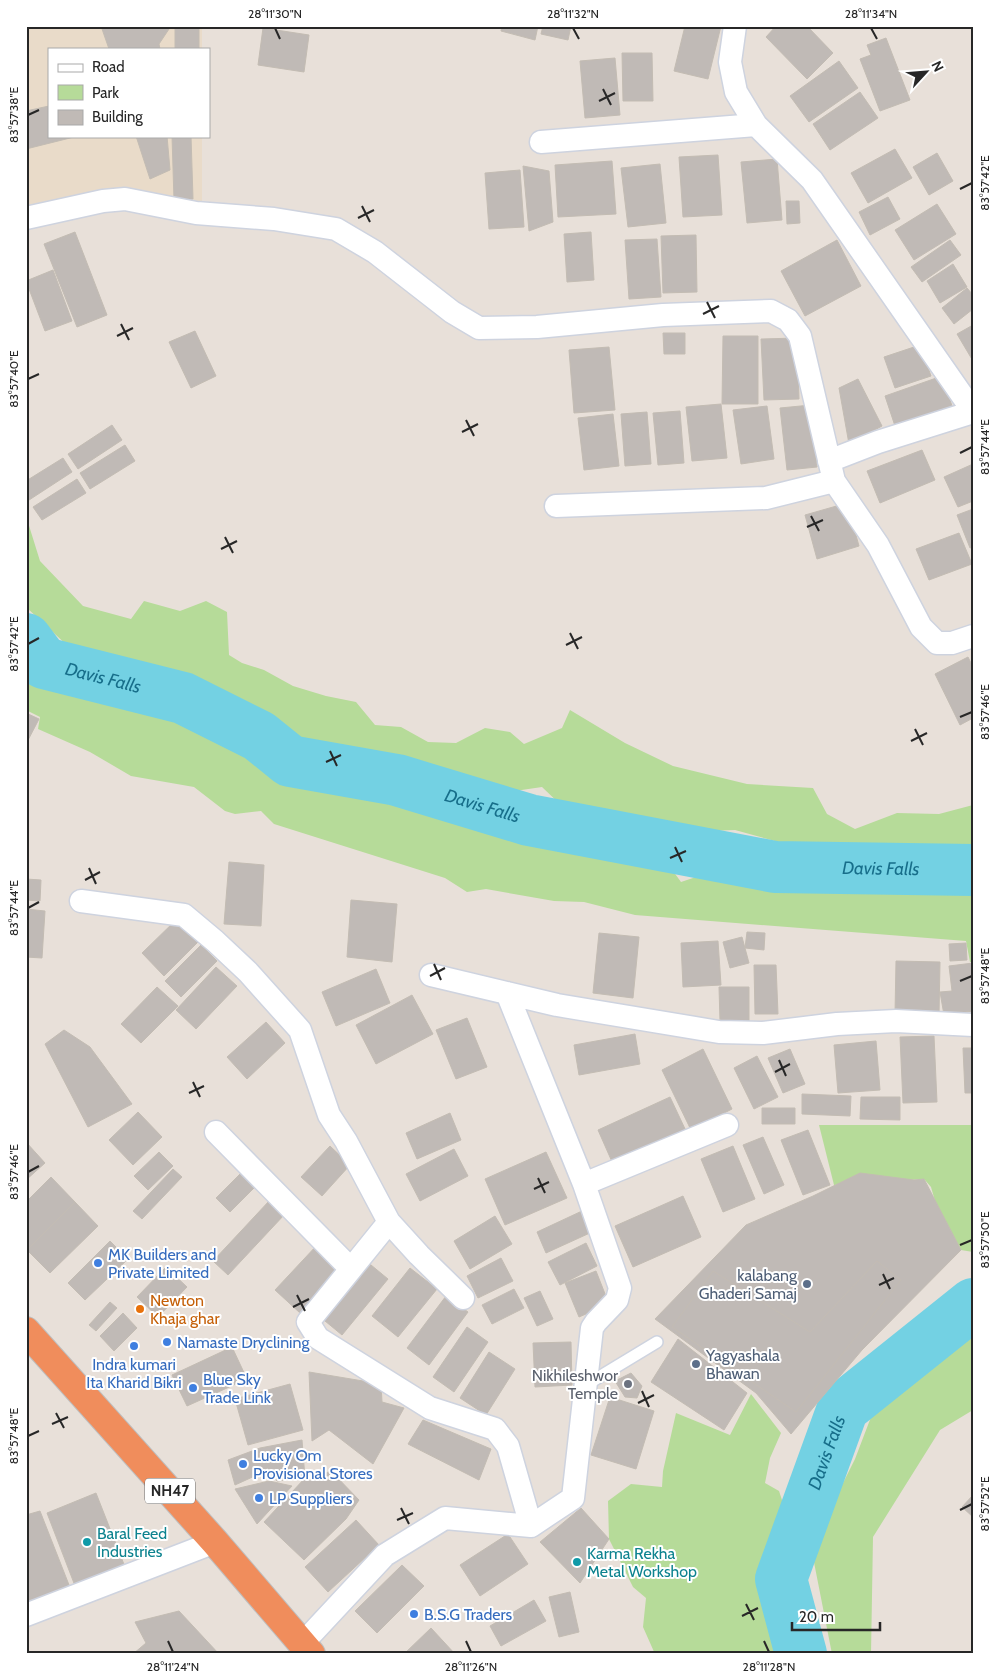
<svg xmlns="http://www.w3.org/2000/svg" width="999" height="1680" font-family="Cabin,sans-serif">
<style>
.education{fill:#e9dbc9}
.green{fill:#b6db99}
.lines{fill:none;stroke-linecap:round;stroke-linejoin:round}
.river{stroke:#73d1e3;stroke-width:52}
.building{fill:#c0bab6;stroke:#c3bcb3}
.lane-casing{stroke:#ced3df;stroke-width:14}
.street-casing{stroke:#ced3df;stroke-width:25}
.highway-casing{stroke:#bebebe;stroke-width:30}
.lane{stroke:#fff;stroke-width:11}
.street{stroke:#fff;stroke-width:22}
.highway{stroke:#f08d5c;stroke-width:28}
.ticks{fill:none;stroke:#272727;stroke-width:2}
.shop-dot{fill:#3f7fe0;stroke:#fff;stroke-width:2}
.service-dot{fill:#5c6f8a;stroke:#fff;stroke-width:2}
.food-dot{fill:#e8710a;stroke:#fff;stroke-width:2}
.worship-dot{fill:#6b7280;stroke:#fff;stroke-width:2}
.culture-dot{fill:#0f9aa8;stroke:#fff;stroke-width:2}
.labels{text-anchor:middle;stroke-width:4;stroke-linejoin:round;paint-order:stroke}
.shield{fill:#fff;stroke:#686868;stroke-width:1}
.shield-label{font-size:15px;font-weight:bold;fill:#272727}
.shop-label{font-size:16px;fill:#366cbe;stroke:#fff;text-anchor:start}
.service-label{font-size:16px;fill:#4e5e75;stroke:#fff;text-anchor:end}
.food-label{font-size:16px;fill:#c56008;stroke:#fff;text-anchor:start}
.worship-label{font-size:16px;fill:#5b616d;stroke:#fff;text-anchor:end}
.culture-label{font-size:16px;fill:#0d838f;stroke:#fff;text-anchor:start}
.water-label{font-size:18px;font-style:italic;fill:#176e8a;stroke:#fff}
.neatline{fill:none;stroke:#272727;stroke-width:2}
.ticks-label{font-size:12px;text-anchor:middle;fill:#272727}
</style>
<rect width="100%" height="100%" fill="#e8e0d9"/>
<!-- education -->
<path class="education" d="M26,26h176v23h-153v87h153v73l-79,-16 -97,21z"/>
<!-- green -->
<path class="green" d="M26,516l14,45 43,45 48,13 13,-18 36,10 26,-10 21,11 2,43 13,8 22,7 29,16 33,10 30,6 19,23 26,2 27,15 28,1 29,-15 25,4 14,12 38,-16 8,-18 55,33 48,23 74,18 66,4 14,26 28,15 42,-16 42,1 34,-9v48l-39,1 -18,-7 -100,15 -41,-21 -40,-11 -57,2 -70,-1 -43,-22 -23,-22 -73,11 -32,-11 -46,-22h-21l-80,-10 -42,-47 -54,-25 -55,-9 -68,-25 -45,-42z
M26,659l25,22 24,2 71,17 24,2 40,23 39,33 7,-15 10,4 14,13 36,12 39,24 15,-3 20,8 46,4 30,16 66,10 38,16 92,9 19,26 15,-5 24,-16 30,12 27,2 23,8 67,-7 32,8 52,-8 22,9v77h-3l-4,-21 -331,-26 -51,-13 -30,-1 -68,-12 -19,3 -22,-14 -171,-54 -13,-13 -26,3 -10,-3 -31,-24 -63,-11 -41,-24 -52,-23 2,-12 -14,-7z
M819,1125h154v127l-12,-2 -26,-49 -4,-14 -7,-8 -90,6z
M973,1317v93l-33,20 -67,107 -2,117h-39l-21,-107 44,-88 29,-76z
M751,1394l30,39 -11,25 -5,25 14,8 10,30 -16,60 3,21 16,23v17l-3,12h-134l-12,-27 3,-29 -13,-11 -24,-48 -1,-38 23,-17 31,3 1,-16 13,-58 54,22z"/>
<g class="lines">
<!-- river -->
<g class="river">
<path id="s1" d="M26,639l18,24 139,35 76,38 31,25 107,19 132,40 246,47 198,3"/>
<path id="s2" d="M801,1654l-20,-75 62,-171 130,-104"/>
</g>
</g>
<!-- building -->
<path class="building" d="M101,26h70l-12,18 1,5h-51z
M175,26h24v23h-24z
M502,26h36l-3,14 -34,-9z
M543,26h28l-3,14 -27,-6z
M685,26h36l-13,53 -34,-8z
M776,26h31l26,27 -26,26 -41,-42z
M263,28l46,7 -5,37 -46,-7z
M886,38l24,62 -30,11 -20,-52 11,-4 -4,-10z
M622,53h30l1,48h-30z
M615,58l5,57 -35,3 -5,-57z
M839,61l19,27 -49,34 -19,-26z
M860,92l18,26 -48,32 -17,-26z
M49,106v30h29l-52,13v-38z
M136,136h31l3,34 -20,9z
M172,136h19l2,63 -19,1z
M895,149l17,29 -44,25 -17,-30z
M937,153l16,28 -24,14 -16,-28z
M718,155l4,60 -39,2 -4,-60z
M777,159l5,61 -35,3 -6,-61z
M612,161l4,53 -58,3 -3,-52z
M660,164l6,59 -38,4 -7,-59z
M523,166l26,5 4,51 -24,9z
M520,170l4,57 -35,2 -4,-56z
M888,197l12,22 -30,16 -11,-23z
M786,201h13l1,22 -13,1z
M937,204l19,30 -42,26 -19,-30z
M75,232l32,83 -30,12 -33,-83z
M591,232l3,48 -27,2 -3,-48z
M696,235l1,57 -34,1 -2,-57z
M657,239l4,58 -32,2 -4,-59z
M837,240l24,46 -56,30 -24,-45z
M950,240l11,15 -39,27 -11,-15z
M953,264l14,23 -27,16 -13,-22z
M53,270l19,51 -27,10 -19,-50z
M967,288l6,7v14l-19,15 -12,-16z
M973,325v36l-16,-27z
M195,331l21,45 -25,12 -22,-46z
M663,333h22v21h-21z
M723,336h35v68h-36z
M797,338l2,61 -35,1 -3,-61z
M920,345l11,31 -36,12 -11,-31z
M609,347l6,63 -41,3 -5,-63z
M942,376l10,30 -57,20 -10,-30z
M858,379l24,47 -33,18 -10,-56z
M721,404l6,54 -35,3 -6,-54z
M811,405l6,62 -30,3 -7,-62z
M767,406l7,53 -33,5 -8,-54z
M680,411l4,52 -26,2 -5,-52z
M647,412l4,52 -26,2 -4,-52z
M613,414l6,52 -35,4 -6,-52z
M112,425l10,15 -44,29 -10,-15z
M125,445l10,16 -45,28 -10,-16z
M922,450l13,30 -55,23 -13,-32z
M63,458l9,14 -46,30v-21z
M973,464v37l-15,6 -14,-30z
M77,479l9,14 -44,27 -9,-13z
M847,503l12,43 -42,13 -12,-44z
M973,509v38l-3,1 -13,-33z
M959,533l13,31 -43,16 -13,-31z
M968,657l5,10v51l-13,7 -25,-51z
M26,713l13,6 -13,25z
M229,862l35,3 -3,61 -37,-2z
M26,879l15,1 -1,21 -14,-1z
M351,900l46,4 -5,58 -45,-5z
M26,909l19,2 -3,47 -16,-1z
M177,919l22,22 -35,35 -22,-23z
M747,932l18,1 -1,17 -19,-2z
M599,933l40,4 -6,61 -40,-5z
M742,937l7,26 -19,5 -7,-26z
M718,941l3,44 -38,2 -2,-44z
M966,943l1,17 -17,1 -1,-17z
M201,945l16,16 -36,36 -16,-16z
M896,961l44,1 -1,53 -44,-1z
M973,963v48l-29,4 -4,-23 12,-1 -3,-25z
M754,965h22l2,49h-23z
M216,967l21,19 -41,43 -20,-19z
M376,969l14,34 -54,23 -14,-34z
M157,987l21,19 -37,37 -20,-19z
M719,987h30v35l-29,-1z
M412,995l21,39 -57,30 -20,-39z
M467,1018l20,49 -31,12 -20,-49z
M266,1022l19,21 -38,36 -20,-22z
M64,1030l26,17 42,57 -44,23 -43,-83z
M635,1034l5,30 -61,11 -5,-30z
M934,1036l3,66 -34,1 -3,-66z
M876,1041l4,49 -42,3 -4,-48z
M963,1048h10v45h-8z
M703,1049l29,60 -41,21 -29,-60z
M790,1049l15,35 -22,9 -15,-35z
M757,1056l21,41 -24,12 -20,-41z
M802,1094l49,2 -1,20 -48,-2z
M670,1097l16,34 -73,33 -15,-34z
M861,1097h39v23l-40,-1z
M762,1108h33v16h-33z
M138,1112l24,25 -29,28 -24,-25z
M450,1113l11,27 -44,19 -11,-26z
M808,1130l22,55 -27,10 -22,-55z
M763,1137l21,48 -20,9 -21,-49z
M26,1142l19,21 -19,17z
M330,1146l20,19 -28,31 -21,-19z
M733,1146l22,53 -32,13 -22,-53z
M454,1149l14,27 -48,25 -14,-27z
M159,1152l14,14 -25,24 -14,-14z
M546,1152l21,46 -62,27 -20,-46z
M173,1169l9,8 -40,42 -9,-8z
M243,1171l14,14 -27,27 -14,-14z
M860,1173l54,7 10,-1 37,71 -99,100 -71,84 -35,-41 -101,-74 91,-94 67,-29z
M51,1177l24,25 -48,48 -1,-48z
M683,1196l18,41 -68,30 -18,-41z
M270,1200l15,14 -57,61 -15,-14z
M75,1202l23,24 -48,47 -23,-23z
M582,1211l10,21 -46,21 -9,-21z
M495,1216l17,28 -42,25 -16,-28z
M110,1241l18,18 -43,41 -17,-17z
M586,1243l11,23 -37,19 -12,-23z
M318,1244l24,24 -42,45 -25,-23z
M501,1258l12,23 -35,17 -11,-22z
M365,1260l23,19 -46,56 -23,-19z
M877,1261l24,19 -105,132 -124,-85 41,-56 97,61z
M166,1267l21,20 -29,30 -21,-20z
M410,1268l27,21 -39,48 -26,-21z
M596,1271l13,33 -30,13 -14,-34z
M514,1289l10,19 -32,16 -10,-19z
M540,1291l13,28 -16,7 -13,-28z
M446,1296l22,16 -39,53 -22,-17z
M110,1302l7,6 -21,23 -7,-6z
M123,1313l14,15 -23,23 -14,-15z
M467,1327l21,15 -34,50 -21,-15z
M678,1339l69,54 -23,37 -73,-48z
M571,1342l1,43 -37,2 -2,-44z
M232,1347l15,32 -60,27 -15,-31z
M489,1352l26,17 -29,46 -26,-17z
M309,1372l72,12 1,18 22,6 -31,56 -44,-34 -17,11z
M631,1373l11,13 -5,12 -12,-1 -10,-16z
M290,1384l13,46 -55,15 -13,-46z
M610,1397l44,14 -18,58 -45,-14z
M423,1420l68,29 -12,31 -71,-36z
M302,1440l3,38 -28,3 -7,-12 -35,16 -7,-25 32,-12z
M331,1471l28,29 -13,19 -42,41 -40,-38 41,-44 5,1z
M269,1481l23,5 -35,38 -22,-35z
M96,1493l31,79 -50,19 -30,-78z
M973,1495v22l-11,-10z
M581,1508l28,31 -29,44 -40,-41z
M40,1511l31,79 -45,11v-86z
M356,1520l23,25 -51,47 -23,-25z
M508,1534l20,30 -48,32 -20,-31z
M402,1565l22,21 -47,47 -22,-22z
M570,1592l9,40 -20,5 -10,-40z
M534,1600l12,21 -45,25 -11,-20z
M179,1611l40,43h-86l13,-11 -11,-21z
M431,1628l24,26h-51z"/>
<g class="lines">
<!-- lane casing -->
<g class="lane-casing">
<path id="lane" d="M586,1385l71,-43"/>
</g>
<!-- street casing -->
<g class="street-casing">
<path id="street" d="M735,26l-5,36 6,30 20,33 56,55 161,231
M541,142l215,-17
M26,218l77,-17 22,-2 71,14 78,6 62,10 39,23 77,60 27,16 58,-1 126,-12 108,-4 17,9 12,16 34,145 44,64 43,82 16,16h15l21,-7
M829,461l49,-19 95,-30
M556,506l210,-8 68,-17
M81,901l103,14 31,26 33,31 52,58 29,85 17,26 43,81 -38,47
M431,975l126,30 162,27 44,1 74,-9 59,-3 77,4
M507,993l77,191
M216,1132l135,137 -43,53 10,16 112,70 65,21 13,17 23,80
M389,1222l30,33 44,43
M26,1615l189,-73
M302,1644l83,-89 60,-37 86,8 42,-28 19,-170 4,-6 21,-22 3,-12 -36,-104 143,-59"/>
</g>
<!-- highway casing -->
<g class="highway-casing">
<path id="highway" d="M26,1331l189,211 96,112"/>
</g>
<!-- lane -->
<use href="#lane" class="lane"/>
<!-- street -->
<use href="#street" class="street"/>
<!-- highway -->
<use href="#highway" class="highway"/>
</g>
<!-- ticks -->
<path class="ticks" d="M275,28l5,11M573,28l6,11M871,28l6,11M603,89l8,16M599,101l16,-8M28,115l11,-5M960,189l12,-6M362,206l8,16M358,218l16,-8M707,302l8,16M703,314l16,-8M121,324l8,16M117,336l16,-8M28,379l11,-5M466,420l8,16M462,432l16,-8M960,453l12,-6M811,516l8,15M807,527l16,-7M225,537l8,16M221,549l16,-8M570,633l8,16M28,644l11,-6M566,645l16,-8M960,717l12,-5M915,729l8,16M911,741l16,-8M330,751l7,15M326,762l15,-7M675,847l7,15M670,858l16,-7M89,868l7,16M85,880l15,-8M28,908l11,-6M434,964l7,16M430,976l15,-8M960,981l12,-5M779,1060l7,16M775,1072l15,-8M193,1082l7,15M189,1093l15,-7M28,1172l11,-6M538,1178l7,15M534,1189l15,-7M960,1245l12,-5M883,1274l7,15M879,1285l15,-7M297,1295l8,16M293,1307l16,-8M642,1391l7,16M638,1403l16,-8M56,1413l8,15M52,1424l16,-7M28,1436l11,-5M401,1508l8,16M960,1510l12,-6M397,1520l16,-7M746,1604l8,16M742,1616l16,-8M168,1641l5,11M466,1641l5,11M764,1641l5,11"/>
<!-- markers -->
<g class="shop-dot">
<circle cx="98" cy="1263" r="5"/>
<circle cx="167" cy="1342" r="5"/>
<circle cx="134" cy="1346" r="5"/>
<circle cx="193" cy="1388" r="5"/>
<circle cx="243" cy="1464" r="5"/>
<circle cx="259" cy="1498" r="5"/>
<circle cx="414" cy="1614" r="5"/>
</g>
<g class="service-dot">
<circle cx="807" cy="1284" r="5"/>
<circle cx="696" cy="1364" r="5"/>
</g>
<circle class="food-dot" cx="140" cy="1309" r="5"/>
<circle class="worship-dot" cx="628" cy="1384" r="5"/>
<g class="culture-dot">
<circle cx="87" cy="1542" r="5"/>
<circle cx="577" cy="1562" r="5"/>
</g>
<g class="labels">
<!-- shield labels -->
<rect class="shield" x="145" y="1478.5" width="50" height="25" rx="4"/>
<g class="shield-label">
<text x="170" y="1496">NH47</text>
</g>
<!-- shop labels -->
<g class="shop-label">
<text x="108" y="1260">MK Builders and<tspan x="108" dy="18">Private Limited</tspan></text>
<text x="177" y="1348">Namaste Dryclining</text>
<text x="134" y="1370" text-anchor="middle">Indra kumari<tspan x="134" dy="18">Ita Kharid Bikri</tspan></text>
<text x="203" y="1385">Blue Sky<tspan x="203" dy="18">Trade Link</tspan></text>
<text x="253" y="1461">Lucky Om<tspan x="253" dy="18">Provisional Stores</tspan></text>
<text x="269" y="1504">LP Suppliers</text>
<text x="424" y="1620">B.S.G Traders</text>
</g>
<!-- service labels -->
<g class="service-label">
<text x="797" y="1281">kalabang<tspan x="797" dy="18">Ghaderi Samaj</tspan></text>
<text x="706" y="1361" text-anchor="start">Yagyashala<tspan x="706" dy="18">Bhawan</tspan></text>
</g>
<!-- food labels -->
<g class="food-label">
<text x="150" y="1306">Newton<tspan x="150" dy="18">Khaja ghar</tspan></text>
</g>
<!-- worship labels -->
<g class="worship-label">
<text x="618" y="1381">Nikhileshwor<tspan x="618" dy="18">Temple</tspan></text>
</g>
<!-- culture labels -->
<g class="culture-label">
<text x="97" y="1539">Baral Feed<tspan x="97" dy="18">Industries</tspan></text>
<text x="587" y="1559">Karma Rekha<tspan x="587" dy="18">Metal Workshop</tspan></text>
</g>
<!-- water labels -->
<g class="water-label">
<text dy="6" stroke="none"><textPath href="#s1" startOffset="91">Davis Falls</textPath></text>
<text dy="6" stroke="none"><textPath href="#s1" startOffset="496">Davis Falls</textPath></text>
<text dy="6" stroke="none"><textPath href="#s1" startOffset="901">Davis Falls</textPath></text>
<text dy="6" stroke="none"><textPath href="#s2" startOffset="212">Davis Falls</textPath></text>
</g>
</g>
<!-- border -->
<rect width="999" height="1680" fill="none" stroke="#ffffff" stroke-width="55"/>
<!-- legend -->
<rect x="48" y="48" width="162" height="90" fill="#ffffff" stroke="#a9a9a9"/>
<rect x="58" y="64" width="25" height="8" fill="#ffffff" stroke="#a9a9a9"/>
<text x="92" y="72" font-size="15" fill="#272727">Road</text>
<rect x="58" y="85" width="25" height="15" fill="#b6db99" stroke="#a9a9a9"/>
<text x="92" y="98" font-size="15" fill="#272727">Park</text>
<rect x="58" y="110" width="25" height="15" fill="#c0bab6" stroke="#a9a9a9"/>
<text x="92" y="122" font-size="15" fill="#272727">Building</text>
<!-- north arrow -->
<g transform="translate(926 72) rotate(64)" stroke="#ffffff" stroke-width="4" paint-order="stroke">
<path d="M0-4L9 19L0 12L-9 19Z" fill="#272727"/>
<text y="-8" font-size="14" font-weight="bold" text-anchor="middle" fill="#272727">N</text>
</g>
<!-- scale -->
<path d="M792 1622v8h88v-8" fill="none" stroke="#272727" stroke-width="2.5"/>
<text x="799" y="1622" font-size="15" fill="#272727" stroke="#ffffff" stroke-width="4" paint-order="stroke">20 m</text>
<rect x="28" y="28" width="944" height="1624" class="neatline"/>
<g class="ticks-label">
<text x="275" y="18">28°11'30"N</text>
<text x="573" y="18">28°11'32"N</text>
<text x="871" y="18">28°11'34"N</text>
<text transform="translate(14 115) rotate(-90)" y="4">83°57'38"E</text>
<text transform="translate(985 183) rotate(-90)" y="4">83°57'42"E</text>
<text transform="translate(14 379) rotate(-90)" y="4">83°57'40"E</text>
<text transform="translate(985 447) rotate(-90)" y="4">83°57'44"E</text>
<text transform="translate(14 644) rotate(-90)" y="4">83°57'42"E</text>
<text transform="translate(985 712) rotate(-90)" y="4">83°57'46"E</text>
<text transform="translate(14 908) rotate(-90)" y="4">83°57'44"E</text>
<text transform="translate(985 976) rotate(-90)" y="4">83°57'48"E</text>
<text transform="translate(14 1172) rotate(-90)" y="4">83°57'46"E</text>
<text transform="translate(985 1240) rotate(-90)" y="4">83°57'50"E</text>
<text transform="translate(14 1436) rotate(-90)" y="4">83°57'48"E</text>
<text transform="translate(985 1504) rotate(-90)" y="4">83°57'52"E</text>
<text x="173" y="1671">28°11'24"N</text>
<text x="471" y="1671">28°11'26"N</text>
<text x="769" y="1671">28°11'28"N</text>
</g>
</svg>
